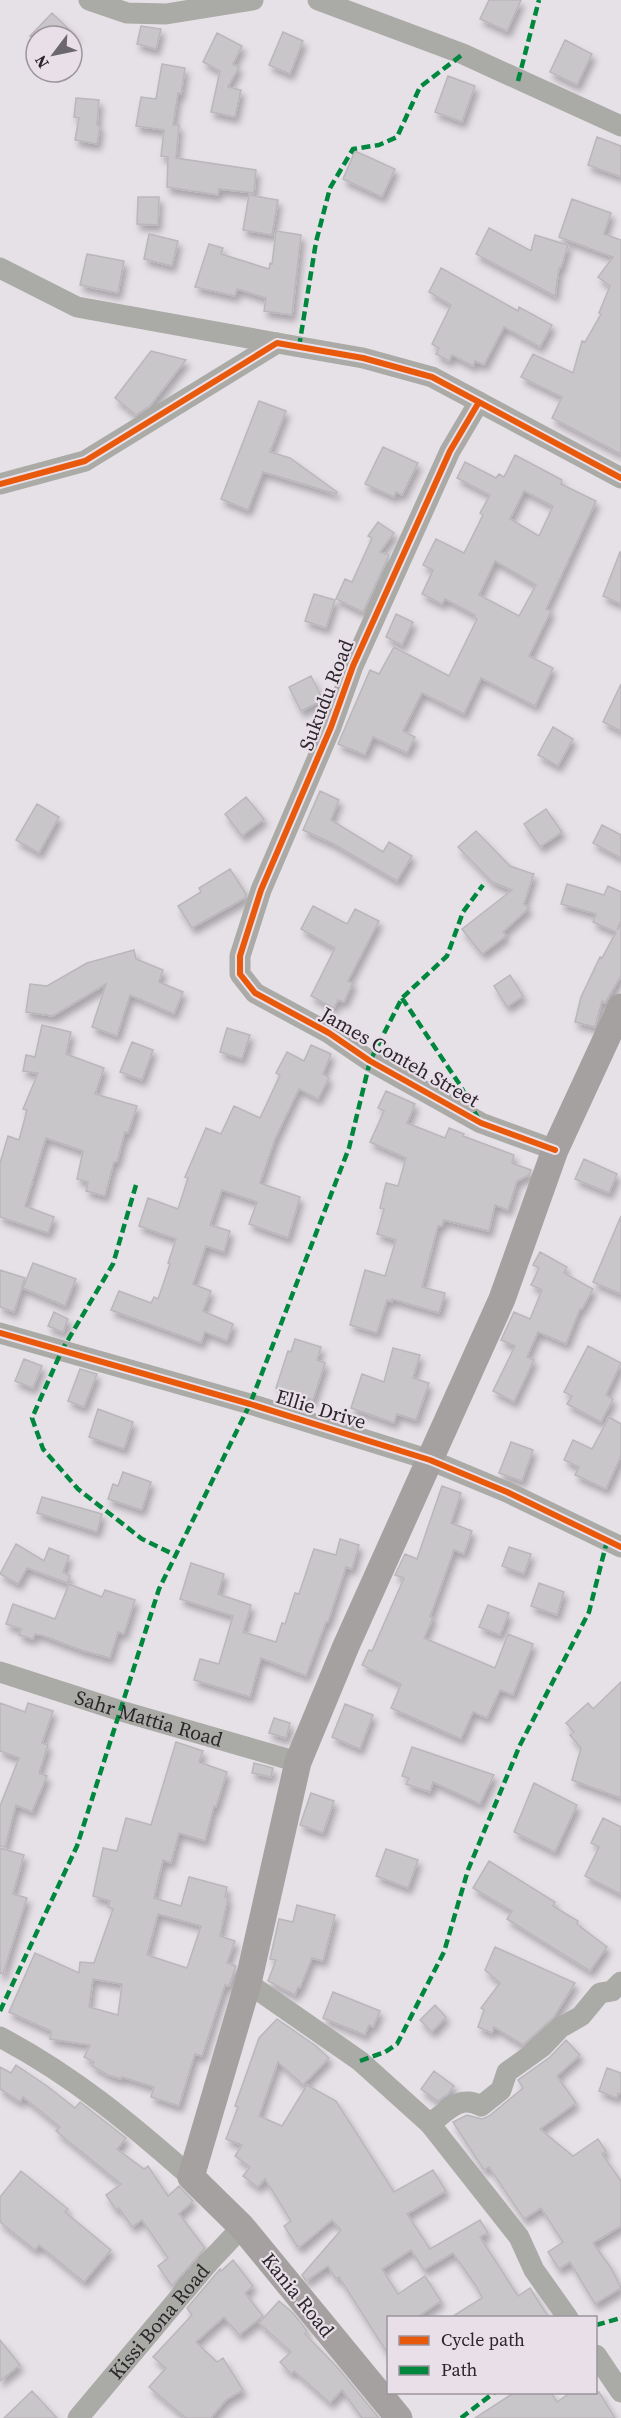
<svg xmlns="http://www.w3.org/2000/svg" width="621" height="2418" font-family="'Source Serif 4',serif">
<style>
.building{fill:#c9c6ca;stroke:#bab6bb;stroke-width:1.5;fill-rule:evenodd;filter:url(#shadow)}
.lines{fill:none;stroke-linecap:round;stroke-linejoin:round}
.minor{stroke:#aaaaa6;stroke-width:21}
.major{stroke:#a4a1a0;stroke-width:27}
.quiet{stroke:#00873e;stroke-width:4.5;stroke-dasharray:9 4.5;stroke-linecap:butt}
.cycleway-casing{stroke:#e8dfe9;stroke-width:10}
.cycleway{stroke:#e8590c;stroke-width:6}
.labels{text-anchor:middle;stroke-width:4.5;stroke-linejoin:round;paint-order:stroke}
.street-label{font-size:20px;fill:#2a262a;stroke:#e8dfe9}
</style>
<defs>
<filter id="shadow"><feDropShadow dx="3.5" dy="6" stdDeviation="3" flood-color="#0004"/></filter>
</defs>
<rect width="100%" height="100%" fill="#e6e1e7"/>
<!-- building -->
<path class="building" d="M489,0h32l-14,31 -27,-12z
M52,13l24,23h-46z
M141,26l20,3 -5,20 -19,-5z
M283,32l20,9 -13,33 -21,-9z
M217,33l25,13 -9,18 6,3 -11,20 13,3 -6,27 -24,-5 9,-41 -17,-9z
M565,40l27,14 -15,31 -27,-13z
M162,64l23,4 -4,26 -3,-1 -5,32h6l-3,33 80,12 -2,23 -35,-4 -1,6 -51,-8 1,-30 -7,-1 3,-26 -28,-4 5,-29 15,2z
M448,76l27,10 -13,36 -27,-10z
M76,98l23,2 -2,25 3,1 -3,18 -22,-4 4,-22 -5,-1z
M597,137l24,9v31l-33,-12z
M355,151l40,18 -13,28 -39,-18z
M249,195l29,5 -6,35 -29,-5z
M138,197h21l-1,28 -21,-1z
M572,199l39,14 -7,21 17,6v214l-69,-36 10,-21 -41,-20 12,-23 40,19 9,-32 3,1 16,-28 -2,-1 11,-27 -12,-9 15,-20 -54,-20z
M489,228l42,23 4,-16 33,10 -7,23h-2l-4,28 -79,-42z
M276,231l25,4 -9,80 -28,-4 2,-13 -29,-9 -2,7 -40,-9 14,-43 14,4 -2,6 48,15 1,-6 2,1z
M149,234l29,7 -6,25 -28,-7z
M87,254l37,7 -6,32 -38,-8z
M441,268l77,43 1,-4 33,18 -12,22 -36,-20 -20,38 -9,-4 -2,5 -21,-11 -3,6 -13,-7 3,-6 -7,-4 19,-39 -22,-13z
M151,351l35,9 -36,46 -14,9 -21,-17z
M259,401l27,10 -16,41 20,6 47,34 -1,2 -73,-22 -15,38 -27,-11z
M383,447l35,16 -16,32 -6,-3 -2,5 -29,-13z
M515,455l47,25 -1,4 35,17 -50,108 5,2 -22,45 24,12 -18,38 -54,-28 -17,36 -42,-21 -19,38 12,6 -8,16 -34,-16 -8,18 -27,-11 32,-74 9,4 15,-27 55,29 28,-57 -3,-2 1,-2 -30,-16 -3,5 -20,-10 11,-24 -10,-5 13,-26 28,14 19,-38 -3,-2 10,-18 -33,-17 8,-16 31,16 3,-4 5,3zM524,491l29,15 -14,30 -29,-17zM495,561l41,24 -17,31 -40,-21z
M378,522l16,11 -14,19 9,3 -26,57 -27,-13 9,-20 7,3 20,-44 -4,-2z
M620,552h1v52l-18,-8z
M314,594l21,6 -9,28 -21,-7z
M396,614l17,8 -11,23 -16,-8z
M311,676l12,24 -22,11 -12,-24z
M621,684v47l-18,-9z
M553,727l20,12 -15,27 -20,-11z
M320,791l19,9 -8,20 52,32 6,-10 23,14 -15,25 -65,-38 -29,-13z
M246,797l18,22 -22,17 -17,-22z
M37,804l22,13 -20,36 -23,-13z
M546,809l16,23 -22,15 -16,-23z
M602,825l19,10v23l-28,-15z
M476,831l34,35 23,8 1,-1 -10,31 5,4 -26,24 3,4 -24,18 -20,-25 50,-39 -20,-8 -34,-35z
M230,869l16,25 -1,4 -53,30 -14,-22 23,-14 -2,-4z
M567,884l37,11 4,-9 13,6v29l-4,9 4,-6v52l-16,27 -3,-2 -7,26 -20,-5 6,-25 19,-40 2,1 14,-26 -23,-10 3,-8 -35,-10z
M313,906l34,18 8,-15 24,12 -31,60 5,2 -9,19 -6,-2 -4,8 -23,-12 24,-48 -34,-19z
M134,950l2,9 27,11 -4,12 24,10 -9,22 -44,-19 -13,41 -25,-9 14,-43 -53,32 -27,-4 4,-28 17,2 40,-23z
M510,975l13,21 -16,11 -13,-21z
M42,1025l29,7 -5,22 38,14 -9,26 42,12 -9,27 -3,-1 -8,30h-3l-9,34 -19,-5 2,-9 -11,-3 6,-28 -37,-13 -21,68 29,11 -6,16 -48,-16v-54l8,-27 11,4 8,-30 -4,-1 15,-36 -15,-2 3,-16 9,2z
M227,1028l23,7 -8,24 -22,-7z
M132,1042l21,8 -11,30 -22,-8z
M311,1045l20,9 -8,20 6,4 -11,21 -19,-10 -24,50 -15,44 40,14 -12,41 -39,-14 8,-22 -35,-12 -12,35 20,6 -6,21 -18,-6 -13,38 18,7 -8,20 30,13 -6,17 -22,-9 -4,11 -90,-33 8,-19 32,12 3,-6 4,2 12,-35 -2,-1 8,-24 -37,-13 9,-28 30,11 10,-31 -3,-1 21,-49 15,6 13,-28 26,12 20,-43 -4,-2 11,-21 17,9z
M386,1091l29,13 -8,19 38,15 4,-10 15,6 -1,2 51,19 -2,8 19,7 -2,5 -12,6 -9,29 -13,-5 -6,26 -45,-11 -2,6h-4l-16,61 23,6 -6,20 -47,-14v3l-5,-2 -10,33 -27,-8 15,-55 20,6 11,-36 -19,-6 7,-25 -4,-1 6,-25 12,3 8,-28 -36,-16 14,-31 -6,-3z
M584,1159l33,15 -8,19 -34,-14z
M621,1216v78l-28,-12z
M540,1252l27,15 -3,6 29,16 -11,20h-2l-14,35 -28,-12 -11,25 7,3 -20,42 -21,-11 22,-45 -14,-6 13,-28 16,7 12,-29 -11,-5 8,-17 -6,-3z
M33,1263l43,16 -11,27 -42,-18z
M0,1270l25,8 -11,34 -14,-5z
M54,1312l14,7 -5,13 -15,-6z
M295,1339l26,8 -4,13 8,3 -12,37 -37,-12 12,-37 3,1z
M588,1346l33,17 -15,32 7,4 -12,23 -34,-18 5,-8 -8,-4z
M393,1348l27,7 -7,23 16,5 -13,37 -19,-6 -3,9 -43,-15 11,-34 22,8z
M24,1359l18,7 -9,22 -18,-7z
M80,1369l17,5 -13,33 -16,-6z
M98,1409l35,13 -9,27 -35,-12z
M609,1417l12,7v32l-15,33 -31,-14 4,-8 -15,-7 9,-20 19,9z
M511,1442l22,8 -11,31 -23,-8z
M123,1472l28,10 -9,28 -34,-11 5,-15 5,2z
M442,1486l19,7 -10,30 21,8 -8,23 -10,-4 -24,67 3,1 -9,20 71,30 13,-34 25,10 -20,51 -13,-5 -13,28 -14,-6 -12,27 -70,-31 10,-24 -39,-19 7,-15 3,1 32,-73 -9,-3 10,-21 12,5z
M42,1497l60,17 -5,18 -60,-19z
M340,1539l19,6 -7,24 -6,-2 -18,55h-2l-20,54 -45,-18 -11,39 -56,-17 6,-21 19,5 14,-48 -53,-17 11,-36 33,11 -6,20 33,11 -8,27 33,10 6,-19 3,1 10,-31 4,1 15,-45 22,6z
M16,1544l28,17 5,-13 20,8 -6,16 7,4 -3,7 -40,-15 -9,16 -18,-10z
M509,1547l22,7 -7,20 -22,-8z
M539,1583l25,9 -7,23 -26,-9z
M69,1584l33,13 3,-7 30,10 -11,34 -6,-2 -8,26 -29,-8 -40,-15 -6,-1 -2,5 -14,-4 2,-6 -15,-5 7,-20 42,15z
M488,1605l21,8 -9,22 -21,-8z
M621,1682v116l-49,-18 9,-32 -11,-13 4,-3 -8,-9 22,-20 5,6z
M0,1703l25,9 3,-9 25,8 -11,32 6,2 -9,28 8,3 -15,36 -16,-7 -11,42 -5,-1v-40l19,-48 -19,-7z
M345,1704l28,11 -13,34 -28,-12z
M274,1718l16,5 -4,15 -17,-5z
M176,1742l27,9 -4,11 28,10 -11,35 -2,-1 -9,35 -26,-8 -8,30 -8,-3 -9,38 27,8 8,-29 38,10 -2,10 3,1 -8,38 15,5 -8,22 9,3 -7,20 -4,-1 -23,71 -7,-2 -16,52 -28,-9 3,-10 -32,-10 -1,2 -13,-4 -16,-9 2,-4 -10,-5 6,-12 -40,-6 1,-8 -42,-19 26,-59 44,20 1,-11 14,1 19,-54 -5,-2 2,-6 -17,-5 10,-48 14,3 9,-33 25,7zM158,1914l43,12 -14,42 -40,-13zM93,1979l29,5 -4,31 -29,-8z
M412,1747l82,28 -14,29 -47,-22 -3,10 -24,-8 3,-6 -7,-2z
M254,1763l19,5 -2,9 -19,-4z
M534,1783l43,22 -22,47 -41,-20z
M311,1793l23,8 -11,32 -23,-8z
M603,1818l18,9v67l-36,-18 14,-29 -8,-4z
M0,1848l24,7 -11,39 14,4 -24,76 -3,-1z
M386,1849l32,11 -10,28 -32,-12z
M489,1861l66,41 -2,4 25,15 -1,3 30,23 -17,24 -83,-52 5,-8 -39,-23z
M297,1905l38,10 -12,46 -11,-3 -12,30 -2,-1 -3,8 -27,-14 8,-21 -6,-1 9,-40 14,3z
M495,1947l80,36 -21,34 -31,28 -29,-18 -2,6 -14,-6 6,-17 -3,-2 19,-25 -15,-13z
M333,1992l47,19 -7,16 -4,-2 -4,10 -42,-17z
M435,2005l11,12 -14,15 -12,-12z
M277,2019l39,27 13,12 -26,27 -25,-23 -19,54 23,10 25,-41 29,16 58,91 39,-22 13,21 -39,23 23,35 50,-29 8,13 -8,4 38,59 12,-8 19,30h-99l32,-20 -6,-12 -23,-33 -29,17 -13,-20 -29,19 16,25 27,-18 16,25 -25,17h-28v36l-49,-77 -3,2 -8,-13 -22,15 -4,-6 39,-45 -9,-10 -32,27 -3,-1 -13,-20 7,-5 -26,-42 -7,8 -15,-11 7,-9 -15,-11 7,-11 -16,-6 12,-32 -3,-1 24,-68z
M566,2040l14,15 -23,21 19,27 -36,26 33,27 25,-17 8,12 -4,3 19,27v45l-28,17 18,25 10,20 -26,16 -25,-42 -11,7 -11,-17 15,-10 -22,-34 -17,11 -35,-52 -5,3 -31,-48 14,-7 15,4 7,-3 34,-28 -5,-8 32,-23z
M16,2065l31,21 28,22 5,-6 46,36 -9,11 27,20 4,-3 20,30 11,-10 14,15 -14,13 26,34 -33,38 -14,-20 10,-8 -26,-38 -10,7 -13,-19 -3,2 -10,-15 15,-11 -65,-53 4,-4 -37,-30 -3,5 -20,-13v-22l11,6z
M607,2068l14,5v21l-3,-1 -1,5 -18,-7z
M434,2071l20,15 -6,8 -10,7 -17,-12z
M21,2171l47,38 -3,3 46,38 -27,32 -45,-37 -4,5 -35,-28v-25z
M233,2260l20,26 -8,7 18,23 -24,19 -15,-18 -28,25 21,20 6,-4 20,32 -17,10 -15,18h-25l-37,-31 17,-19 -13,-11 39,-42 -5,-7 33,-39 1,2z
M279,2301l14,12 14,18 -2,3 32,33 42,51h-17l-20,-28 -12,13 -36,-32 -3,3 -11,-12 11,-10 -32,-29z
M0,2340l20,25 -20,16z
M32,2391l25,27h-53z
M515,2392h36l6,10 14,-10h28l16,26h-140z"/>
<g class="lines">
<!-- minor -->
<g class="minor">
<path d="M89,0l38,13 39,1 87,-14"/>
<path d="M318,0l145,54 158,72"/>
<path d="M0,268l77,39 200,36"/>
<path d="M479,402l-29,49 -97,215 -22,61 -70,163 -21,66v18l15,19 74,40 41,28 111,62 74,27"/>
<path d="M0,484l85,-23 192,-118 86,15 69,19 189,101"/>
<path d="M0,1333l250,71 180,56 77,32 114,55"/>
<path id="s1" d="M0,1672l121,39 177,51"/>
<path d="M248,1983l112,78 70,63 89,113 15,33 34,48"/>
<path d="M0,2037c72,38 130,86 191,140"/>
<path d="M430,2124c17,-13 30,-30 51,-18l20,-16 6,-18 35,-25 18,-19 21,-12 19,-23 12,-2 9,-9"/>
<path d="M596,2355l25,37"/>
<path id="s2" d="M78,2418l132,-157 32,-34"/>
</g>
<!-- major -->
<path class="major" d="M399,2418l-157,-191 -51,-50 57,-194 50,-221 48,-116 156,-347 53,-149 66,-143"/>
<!-- quiet -->
<path class="quiet" d="M518,81l21,-81
M299,347l17,-105 14,-54 23,-39 26,-4 18,-8 23,-50 43,-33
M402,998l58,87 19,35
M136,1185l-23,79 -51,86 -30,68 11,31 35,40 64,50 33,16
M0,2011l77,-165 82,-257 91,-185 99,-256 21,-87 32,-63 45,-42 16,-44 20,-27
M360,2061l25,-9 12,-8 47,-92 24,-82 52,-125 69,-133 18,-71
M596,2325l25,-7
M461,2418l34,-26"/>
<!-- cycleway casing -->
<g class="cycleway-casing">
<path id="cycleway" d="M479,402l-29,49 -97,215 -22,61 -70,163 -21,66v18l15,19 74,40 41,28 111,62 74,27
M0,484l85,-23 192,-118 86,15 69,19 189,101
M0,1333l250,71 180,56 77,32 114,55"/>
</g>
<!-- cycleway -->
<use href="#cycleway" class="cycleway"/>
</g>
<g class="labels">
<!-- street labels -->
<g class="street-label">
<text transform="translate(326 695) rotate(-69)" y="7">Sukudu Road</text>
<text transform="translate(400 1057) rotate(30)" y="7">James Conteh Street</text>
<text transform="translate(321 1409) rotate(17)" y="7">Ellie Drive</text>
<text dy="7" stroke="none"><textPath href="#s1" startOffset="156">Sahr Mattia Road</textPath></text>
<text transform="translate(298 2295) rotate(51)" y="7">Kania Road</text>
<text dy="7" stroke="none"><textPath href="#s2" startOffset="126">Kissi Bona Road</textPath></text>
</g>
</g>
<!-- legend -->
<rect x="387" y="2316" width="210" height="78" fill="#e8dfe9" stroke="#9c959d" stroke-width="1.5"/>
<rect x="399" y="2336" width="30" height="9" fill="#e8590c" stroke="#9c959d" stroke-width="1.5"/>
<text x="441" y="2346" font-size="18" fill="#2a262a">Cycle path</text>
<rect x="399" y="2366" width="30" height="9" fill="#00873e" stroke="#9c959d" stroke-width="1.5"/>
<text x="441" y="2376" font-size="18" fill="#2a262a">Path</text>
<!-- north arrow -->
<g transform="translate(54 54) rotate(238)"><circle r="28" fill="#e8dfe9" stroke="#9c959d" stroke-width="1.5"/>
<path d="M0-4.5L10 22L0 15L-10 22Z" fill="#6c676c"/>
<text y="-9" font-size="16" font-weight="bold" text-anchor="middle" fill="#2a262a">N</text>
</g>
</svg>
